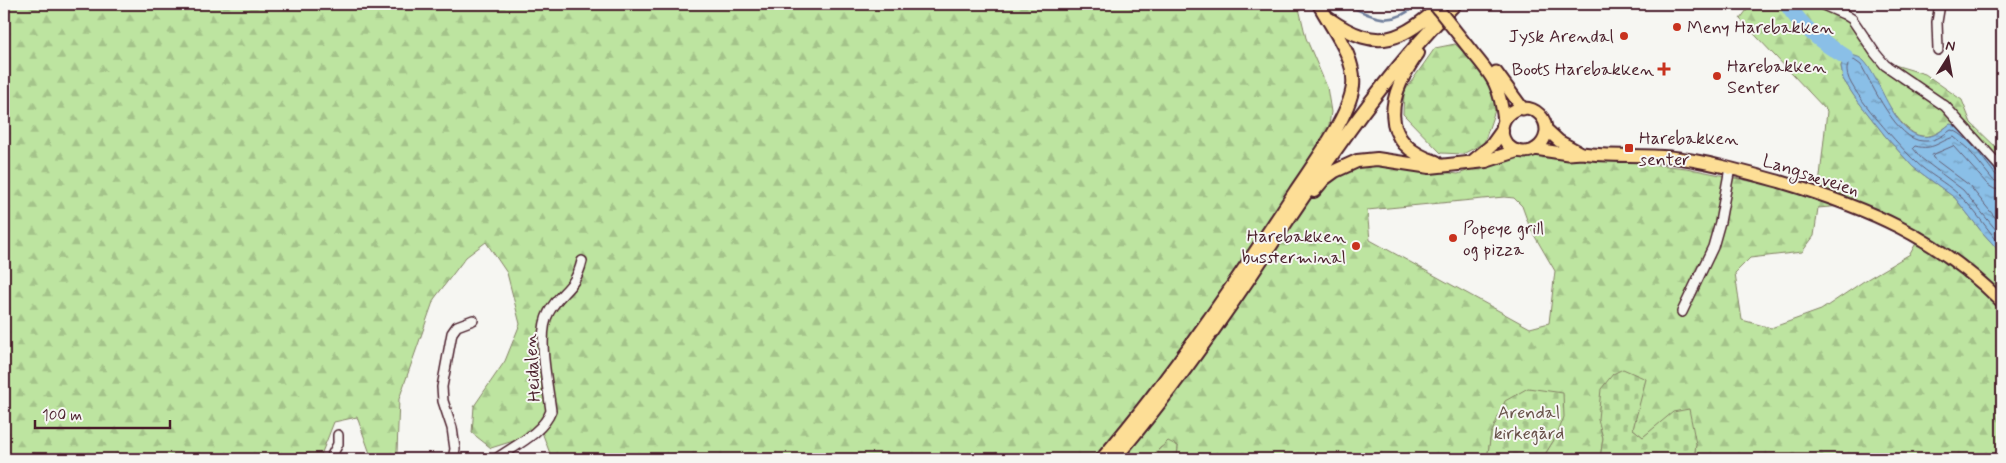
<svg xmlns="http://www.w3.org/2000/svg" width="2006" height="463" font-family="Mynerve,sans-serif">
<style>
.forest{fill:url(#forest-firs);stroke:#848266;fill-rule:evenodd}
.cemetery{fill:url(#cemetery-stones);stroke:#848266}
.water{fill:url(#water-ripples);stroke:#707f9c}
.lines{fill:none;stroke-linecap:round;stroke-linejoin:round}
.shore{stroke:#645f76;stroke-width:1}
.stream{stroke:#707f9c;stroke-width:2.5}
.river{stroke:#8abfe7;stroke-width:16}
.minor-casing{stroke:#4a1f2b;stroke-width:12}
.major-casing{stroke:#4a1f2b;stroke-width:15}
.highway-casing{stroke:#4a1f2b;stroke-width:16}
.minor{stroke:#f6f6f2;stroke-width:9}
.major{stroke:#fdde96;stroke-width:11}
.highway{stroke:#fdde96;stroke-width:12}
.major-bridge-casing{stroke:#4a1f2b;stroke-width:15;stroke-linecap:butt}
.major-bridge{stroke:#fdde96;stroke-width:11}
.poi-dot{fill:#c8321e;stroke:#f6f6f2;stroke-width:2}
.labels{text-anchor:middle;stroke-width:4;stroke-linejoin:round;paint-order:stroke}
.poi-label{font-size:18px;fill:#4a1f2b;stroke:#f6f6f2;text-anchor:start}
.street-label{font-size:18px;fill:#4a1f2b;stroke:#f6f6f2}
.park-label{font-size:18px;fill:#675048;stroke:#f6f6f2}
</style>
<defs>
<pattern id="forest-firs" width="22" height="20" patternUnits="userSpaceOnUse" patternTransform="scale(1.25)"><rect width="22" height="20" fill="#bde4a0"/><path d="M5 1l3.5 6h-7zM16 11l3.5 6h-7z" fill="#a4c38a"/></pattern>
<pattern id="cemetery-stones" width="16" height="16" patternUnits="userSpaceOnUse" patternTransform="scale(1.25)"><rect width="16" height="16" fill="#bde4a0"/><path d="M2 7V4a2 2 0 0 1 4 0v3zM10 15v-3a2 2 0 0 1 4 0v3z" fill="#a4c38a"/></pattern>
<pattern id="water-ripples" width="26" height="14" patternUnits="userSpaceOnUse" patternTransform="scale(1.25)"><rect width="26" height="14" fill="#8abfe7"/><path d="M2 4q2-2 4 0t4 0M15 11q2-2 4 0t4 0" fill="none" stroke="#739bbb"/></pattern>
</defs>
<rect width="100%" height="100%" fill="#f6f6f2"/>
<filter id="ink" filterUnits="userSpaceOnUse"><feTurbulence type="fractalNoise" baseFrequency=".02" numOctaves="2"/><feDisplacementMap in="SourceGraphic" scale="10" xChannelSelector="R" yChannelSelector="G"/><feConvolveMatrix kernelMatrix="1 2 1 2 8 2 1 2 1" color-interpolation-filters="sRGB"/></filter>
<g filter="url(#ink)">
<!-- forest -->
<path class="forest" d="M4,4h1294l8,34 21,49 4,25 -8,52h49l86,10 42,-14 44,-8 142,16 132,27 9,-84 -87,-92 10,-13v-2h77l25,13 29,44 44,13 37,26 9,23 29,28 2,-3v26l-26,-33 -26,-17c-8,6 -17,14 -28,12 -23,-2 -47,-56 -58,-75l-18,-4 -5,9 2,13 11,17 32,41 27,30 42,31 27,34 20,22v205h-308l2,-15 -35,-21 -18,14 -10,-8 6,-27 -41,17 5,19 -3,21h-58l15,-24 -66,-1 -4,25h-310l1,-13 -17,1 -12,12h-597l-10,-27 -51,16 -19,-15 2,-27 31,-45 15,-37 -13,-51 -21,-31 -20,15 -32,42 -35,100 -2,53 -2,7h-23l-15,-42 -23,5 -13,33v4h-317zM1504,197l10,1 8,8 8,22 25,43 -6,52 -19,5 -160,-88 -3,-30zM1842,206l78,30 -10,18 -46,27 -43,29 -50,18 -29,-8 -7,-47 15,-15 52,-6 12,-16 4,-28z
M1455,44l20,18 23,39 -14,42 -21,11 -22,-1 -38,-39 1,-22 31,-44z"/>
<!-- cemetery -->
<path class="cemetery" d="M1623,369l23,10 -13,50 10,8 30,-25 16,-3 7,35 -2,15h-94l3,-21 -5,-19 3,-30 12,-15z
M1528,388l35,5 1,24 -7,18 -15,24h-55l4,-25 14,-33z
M1168,441l10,5 -1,13h-28z"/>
<!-- water -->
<path class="water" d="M1846,55c7,0 13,1 18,6 17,17 33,87 70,74 5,-2 11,-7 16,-11l9,2 17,15 26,33v80l-20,-22 -27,-34 -42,-31 -27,-30 -32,-41 -11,-17 -2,-13z"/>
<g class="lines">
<!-- shore -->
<path class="shore" d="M2002,177l-6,-2c-10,-12 -30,-43 -45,-45 -9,6 -17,12 -28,11 -26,0 -51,-57 -62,-76l-7,-5 -4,1c-3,5 -4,9 -2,15 4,17 53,72 68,86 12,12 29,20 42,32 16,14 29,36 44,52
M2002,183l-9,-3 -25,-31 -14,-12c-15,4 -20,14 -39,9l-2,2 8,10 42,32 39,47
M2002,190l-8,-1 -6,-4 -35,-39 -21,9 1,3 36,27 33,41"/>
<!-- stream -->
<path class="stream" d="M1345,4c29,13 46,25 72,0"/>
<!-- river -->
<path class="river" d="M1787,4c14,23 36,39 59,53"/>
<!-- minor casing -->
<g class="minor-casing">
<path id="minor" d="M1821,4l23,10 8,5 23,34 10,12 60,41 57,63
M1938,50l-1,-28 3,-18
M1682,312l31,-65 7,-25 10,-54
M330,459l8,-15v-9
M453,459l2,-10 -3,-21 -9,-27 -1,-14 10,-54 5,-7 16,-6
M496,459c18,-13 47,-26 55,-48 -3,-26 -15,-77 -2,-99 12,-22 26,-22 33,-51"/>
</g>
<!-- major casing -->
<g class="major-casing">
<path id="major" d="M1472,52c22,26 28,35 32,69
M1496,72l27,37
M1502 130a22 22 0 1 1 44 0a22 22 0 1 1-44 0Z
M1546,129l13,12 22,12
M1535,149l33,5 14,-1c29,4 59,1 88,4 37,4 75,15 111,25 87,26 156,55 221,120"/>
</g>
<!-- highway casing -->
<g class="highway-casing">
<path id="highway" d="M1329,19c50,35 73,21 114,-15
M1418,53c-30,41 -42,90 18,109
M1473,161l19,-16 10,-14
M1314,191l10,-12 11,-8 22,-10 20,-2 53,8 56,-6 31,-10
M1102,459c71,-84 133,-175 193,-267 18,-27 54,-75 58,-106 3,-29 -21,-57 -34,-82
M1114,459c58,-68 110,-142 159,-217 56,-84 111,-167 182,-238"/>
</g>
<!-- minor -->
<use href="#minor" class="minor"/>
<!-- major -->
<use href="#major" class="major"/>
<!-- highway -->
<use href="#highway" class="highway"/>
<!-- major-bridge casing -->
<g class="major-bridge-casing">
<path id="major-bridge" d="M1434,4l38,48"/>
</g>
<!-- major-bridge -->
<use href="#major-bridge" class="major-bridge"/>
</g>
</g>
<!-- markers -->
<g class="poi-dot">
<circle cx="1677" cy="27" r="5"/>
<circle cx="1624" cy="36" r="5"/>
<path d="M1661.5 61.5h5v5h5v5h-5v5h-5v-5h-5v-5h5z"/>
<circle cx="1717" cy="76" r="5"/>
<rect x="1624" y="143" width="10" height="10" rx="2.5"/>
<circle cx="1453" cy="238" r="5"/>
<circle cx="1356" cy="246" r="5"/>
</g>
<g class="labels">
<!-- poi labels -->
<g class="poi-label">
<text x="1687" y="33">Meny Harebakken</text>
<text x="1614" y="42" text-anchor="end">Jysk Arendal</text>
<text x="1727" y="72">Harebakken<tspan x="1727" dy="21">Senter</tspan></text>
<text x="1654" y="75" text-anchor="end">Boots Harebakken</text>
<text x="1639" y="144">Harebakken<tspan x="1639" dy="21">senter</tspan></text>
<text x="1463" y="234">Popeye grill<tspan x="1463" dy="21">og pizza</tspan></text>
<text x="1346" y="242" text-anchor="end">Harebakken<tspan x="1346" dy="21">bussterminal</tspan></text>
</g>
<!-- street labels -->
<g class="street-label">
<text transform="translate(1811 175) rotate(18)" y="6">Langsæveien</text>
<text transform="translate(532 368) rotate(-94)" y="6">Heidalen</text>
</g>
<!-- park labels -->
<g class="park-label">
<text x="1529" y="418">Arendal<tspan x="1529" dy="21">kirkegård</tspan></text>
</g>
</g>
<!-- margin -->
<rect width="2006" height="463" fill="none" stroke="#f6f6f2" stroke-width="20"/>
<rect x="10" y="10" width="1986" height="443" fill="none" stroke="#4a1f2b" stroke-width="2" filter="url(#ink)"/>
<!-- north arrow -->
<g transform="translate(1948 58) rotate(11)" stroke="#f6f6f2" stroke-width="4" paint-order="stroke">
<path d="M0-4L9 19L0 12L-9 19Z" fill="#4a1f2b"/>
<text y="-8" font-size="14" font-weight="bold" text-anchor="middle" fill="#4a1f2b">N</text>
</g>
<!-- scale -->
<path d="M35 420v8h135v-8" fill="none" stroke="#4a1f2b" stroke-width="2.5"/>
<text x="42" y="420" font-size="15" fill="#4a1f2b" stroke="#f6f6f2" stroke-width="4" paint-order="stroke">100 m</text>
</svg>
